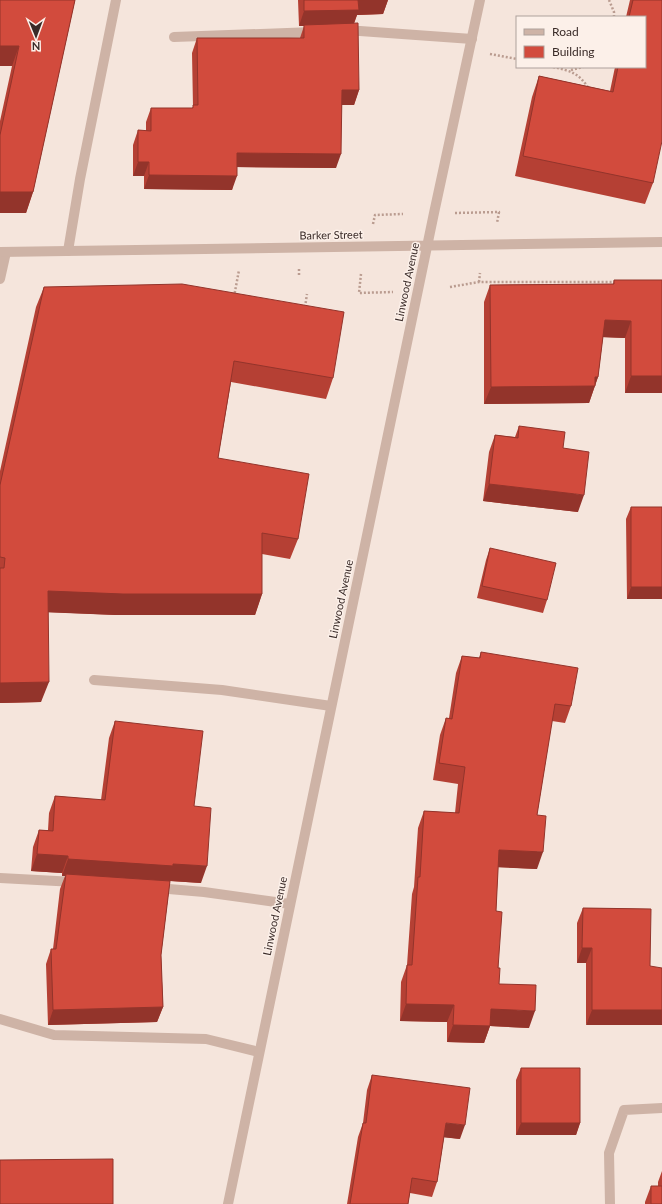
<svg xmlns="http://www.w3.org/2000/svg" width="662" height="1204" font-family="Lato,sans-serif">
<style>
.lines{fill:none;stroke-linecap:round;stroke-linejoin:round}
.path{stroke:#ba9c90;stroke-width:2.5;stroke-dasharray:2 2;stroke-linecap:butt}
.service{stroke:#ceb3a6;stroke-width:10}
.minor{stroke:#ceb3a6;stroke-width:10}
.wall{fill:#b54034}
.shaded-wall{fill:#93342b}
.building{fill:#d24b3d;stroke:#93342b}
.labels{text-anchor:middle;stroke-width:3;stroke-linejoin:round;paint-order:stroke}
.street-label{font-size:11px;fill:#3a2b28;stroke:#fcf0e9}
</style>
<rect width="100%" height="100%" fill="#f5e5dc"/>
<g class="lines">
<!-- path -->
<path class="path" d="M609,0l5,12v5
M490,54l27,5
M553,67c18,4 26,6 36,22
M571,70l12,-3
M455,213l44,-1 -2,11
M373,224l2,-9 28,-1
M299,269v8
M361,274l-2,19 34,-1
M479,282l1,-9
M450,287l29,-5h137
M234,297l5,-27
M305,307l2,-13"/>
<!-- service -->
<path class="service" d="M346,31h14l112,8
M174,37l140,-5
M68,251l12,-72 36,-179
M0,279l6,-27
M94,680l128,10 109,16
M0,878l75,4
M157,888l47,4 86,12
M0,1019l54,16 152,4 53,13
M610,1204l-1,-51 15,-43 38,-2"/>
<!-- minor -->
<path class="minor" d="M0,252l662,-10
M228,1204l206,-991 46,-213"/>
</g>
<!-- wall -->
<path class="wall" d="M0,0h75l-42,192 -7,21h-26v-92l12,-55h-12z
M298,0h90l-5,14 -26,1 -3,9 5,66 -5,15h-12l-6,63 -99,-1 -5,23 -88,-1v-13h-11v-31l5,-15 8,1v-9l5,-14h41l1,-1 -1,-54 5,-15h103l4,-12h-5z
M630,0h32l-9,183 -8,21 -130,-28 17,-79 7,-21 71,15 5,-24h30v-50h-19z
M614,280h48v113h-37v-55l-22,-1 -5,40 -9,26 -105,1v-102l6,-17 123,-1z
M44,287l289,91 -7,21 -95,-17 -13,76 80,81 -8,20 -28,-5v40l-7,21h-139l-68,-3 -7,90 -41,1v-232l36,-164z
M519,426l44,22 15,64 -95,-11 6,-49 6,-17 20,2z
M631,507h31v92h-35l-1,-80z
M490,548l57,52 -4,13 -66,-15 9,-38z
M481,652l90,54 -6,17 -13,-2 -15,94v54l-39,-2 -2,44 3,73 30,44 -39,-2 -6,17 -37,-1v-20l-47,-1 1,-39 6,-17 5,-71 2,-7 4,-59 6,-17 31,2 3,-29 -25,-4 7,-45 6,-17h3l7,-45 6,-17 17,2z
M115,721l79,85 7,77 -31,-2 -9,74 2,52 -6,15 -109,3 -2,-61 5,-15h2l7,-60 5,-13h-3v-3l-31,-2 2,-24 6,-17h9l1,-17 6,-17 46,4 8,-62z
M583,908l68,1 -65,116v-62h-9v-40z
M521,1068l59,55 -4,12h-60v-55z
M372,1075l88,64 -16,-2 -7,45 -5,15 -22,-4 -2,11h-61l11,-67 5,-14 4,-33z
M662,1171v33h-17v-2l6,-16h7v-4z"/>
<!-- shaded-wall -->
<path class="shaded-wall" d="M358,0h30l-5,14 -26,1 -4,10 -54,1 5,-15z
M0,46h19l-7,20h-12z
M342,90h17l-5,15h-17z
M237,153l104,1 -5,14 -104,-1z
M138,162h11l-5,14h-11z
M149,175l88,1 -5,14 -88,-1z
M0,192h33l-7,21h-26z
M605,320l26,1 -6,17 -26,-1z
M631,376h31v17h-37z
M595,377h3l-9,26 -105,1 7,-17z
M489,484l95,11 -6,17 -95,-11z
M631,587h31v12h-35z
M48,591l214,3 -7,21h-139l-76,-3z
M49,682l-8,20 -41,1v-20z
M499,850l44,2 -6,17 -44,-2z
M37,854l31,2 -6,17 -31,-2z
M68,859l105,5 34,2 -6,17 -135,-9 -1,2h-3z
M582,948h10l-6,15h-9z
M406,1004l48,1 -7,17 -47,-1z
M163,1007l-6,15 -109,3 5,-15z
M491,1009l44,2 -6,17 -39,-2 -6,17 -37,-1 6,-17z
M592,1010h70v15h-76z
M446,1123l19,2 -5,14 -19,-2z
M521,1123h59l-4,12h-60z"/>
<!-- building -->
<path class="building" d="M0,0h75l-42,192h-33v-57l19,-89h-19z
M304,0h61h-7l1,10 -55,1z
M633,0h29v141l-9,42 -130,-27 16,-80 74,16 5,-25h27v-50h-16z
M358,23l1,67h-17l-1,64 -104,-1v23l-88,-1v-13h-11v-32l13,1v-23h42v-3h5l-1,-67h107v-13z
M614,280h48v96h-31v-55l-26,-1 -7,57h-3v9l-104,1 -1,-102 124,-1z
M182,284l162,28 -11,66 -99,-17 -16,97 91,16 -11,65 -36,-6v61h-139l-75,-3 1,91 -49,1v-115h4l1,-10 -5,-1v-72l44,-198z
M519,426l46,6 -2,16 26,4 -5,43 -95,-11 6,-49 23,3z
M631,507h31v80h-31z
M490,548l66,15 -9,37 -65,-14z
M481,652l97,16 -7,38 -16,-2 -18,111 9,1 -3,36 -44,-2 -3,61 6,1 -4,56h2l-1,16 37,1 -1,26 -44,-2 -1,17 -37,-1 1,-20 -48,-1 1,-39h5l6,-88h2l4,-66 35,2 6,-46 -26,-4 7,-45 6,1 10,-63 18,2z
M115,721l88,10 -9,75 17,2 -4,58 -34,-2v2l-105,-7v-3l-31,-2 2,-24 14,1 2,-35 50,4z
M66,874l104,7 -9,74 2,52 -110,3 -2,-61h5z
M583,908l68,1 -1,57 12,2v42h-70v-62h-10z
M521,1068h59v55h-59z
M372,1075l98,13 -5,37 -19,-2 -9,59 -25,-4 -4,26h-58l13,-81h3z
M113,1159v45h-113v-44z
M651,1186h11v18h-11z"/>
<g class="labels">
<!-- street labels -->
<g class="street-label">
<text transform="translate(331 235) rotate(-1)" y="4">Barker Street</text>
<text transform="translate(407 282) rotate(-78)" y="4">Linwood Avenue</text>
<text transform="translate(341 599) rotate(-78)" y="4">Linwood Avenue</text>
<text transform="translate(275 916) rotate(-78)" y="4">Linwood Avenue</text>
</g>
</g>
<!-- legend -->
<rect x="516" y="16" width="130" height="52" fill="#fcf0e9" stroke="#aea19c"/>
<rect x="524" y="29" width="20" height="6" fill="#ceb3a6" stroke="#aea19c"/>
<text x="552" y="36" font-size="12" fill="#3a2b28">Road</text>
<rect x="524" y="46" width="20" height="12" fill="#d24b3d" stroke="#aea19c"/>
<text x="552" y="56" font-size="12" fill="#3a2b28">Building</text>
<!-- north arrow -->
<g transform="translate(36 36) rotate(179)" stroke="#fcf0e9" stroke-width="3" paint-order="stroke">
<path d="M0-3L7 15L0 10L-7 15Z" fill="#3a2b28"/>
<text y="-6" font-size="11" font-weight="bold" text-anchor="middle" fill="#3a2b28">N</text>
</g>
</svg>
